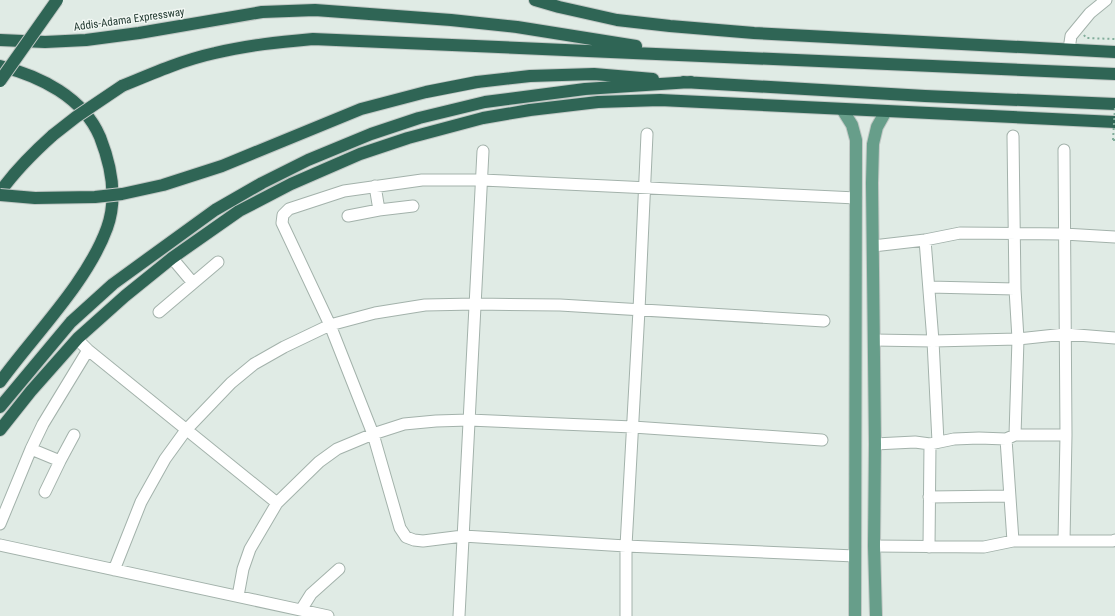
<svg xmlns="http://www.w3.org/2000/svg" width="1115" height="616" font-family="'Roboto Condensed',sans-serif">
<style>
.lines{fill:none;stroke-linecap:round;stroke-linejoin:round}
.minor-casing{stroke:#a3b2ab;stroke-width:13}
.major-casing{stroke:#c1c8c5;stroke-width:14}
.highway-casing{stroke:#c1c8c5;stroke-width:14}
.path{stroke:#82ad9b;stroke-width:2;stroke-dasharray:2 3;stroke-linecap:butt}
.minor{stroke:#fff;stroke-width:11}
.major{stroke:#679e8a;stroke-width:12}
.highway{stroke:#2f6555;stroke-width:12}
.highway-bridge-casing{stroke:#c1c8c5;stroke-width:14;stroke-linecap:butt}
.path-bridge{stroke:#82ad9b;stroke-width:2;stroke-dasharray:2 3;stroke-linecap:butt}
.highway-bridge{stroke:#2f6555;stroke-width:12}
.labels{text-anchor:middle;stroke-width:3;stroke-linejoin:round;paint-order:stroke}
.street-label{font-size:11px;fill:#223a31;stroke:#f1f7f3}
</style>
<rect width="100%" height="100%" fill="#e0ebe5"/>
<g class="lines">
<!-- minor casing -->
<g class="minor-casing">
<path id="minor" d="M1069,49l2,-13 19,-23 16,-13
M1013,136l2,153 3,50 -3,96
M375,186l4,24
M348,216l31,-6 34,-4
M925,240l8,101 5,101
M873,246l52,-6 35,-7 104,1 51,3
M172,258l21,25
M929,287l86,2
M159,312l59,-50
M77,339l11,11 189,153
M874,340l59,1 85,-2 47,-5 50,4
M1006,439l7,102
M875,444l40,-2 15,2 24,-5 25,-1 27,1 9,-4h51
M31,449l29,12
M45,492l15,-31 14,-26
M929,497l80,-1
M0,524l31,-75 12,-25 45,-74
M1064,541l2,-106 -2,-285
M0,545l328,71
M874,546l110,1 29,-6h100l2,-1
M929,547l1,-103
M855,556l-229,-10 -163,-10 -40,5 -9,-1 -8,-3 -6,-9 -27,-94 -43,-109 -48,-102 1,-8 6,-6 55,-18 78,-11h60l374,18
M114,570l27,-68 24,-43 21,-29 45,-47 23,-19 30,-17 46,-22 45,-12 50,-8 50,-1 85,1 264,16
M238,596l5,-27 7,-20 27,-46 42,-41 18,-13 36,-15 31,-10 32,-3 33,-1 164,7 189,13
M301,610l10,-16 28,-25
M459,616l24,-465
M626,616v-70l13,-236 8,-176"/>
</g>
<!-- major casing -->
<g class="major-casing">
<path id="major" d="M842,109l10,16 4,15 -1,476
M876,616l-2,-70 1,-102 -3,-261 1,-39 4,-17 9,-16"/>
</g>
<!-- highway casing -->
<g class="highway-casing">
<path id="highway" d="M535,0l24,7 58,13 53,6 84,7 361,19
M0,40l45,2 41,-2 53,-7 123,-21 53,-2 136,10 66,7 119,19
M0,66c40,10 83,31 100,71 11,28 18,61 7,91 -20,55 -73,107 -107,154
M477,82l53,-6 64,-2 59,5
M683,82l242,14 190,8
M122,86c31,-13 61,-26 93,-33 33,-8 65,-11 98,-14l802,35
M0,192c15,-21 34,-40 53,-57
M0,407l71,-85 42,-38 102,-74 47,-27 46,-23 63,-26 48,-16 66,-16 100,-13 106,-7
M0,430l31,-39 47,-53 47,-42 47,-38 67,-47 52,-27 69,-30 48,-16 75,-20 47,-8 68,-8 62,-2 455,22"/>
</g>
<!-- path -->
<path class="path" d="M1084,35l2,3 29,1
M1113,140h2"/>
<!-- minor -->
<use href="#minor" class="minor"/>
<!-- major -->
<use href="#major" class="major"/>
<!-- highway -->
<use href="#highway" class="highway"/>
<!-- highway-bridge casing -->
<g class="highway-bridge-casing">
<path id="highway-bridge" d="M0,81l57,-81
M53,135l23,-18 46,-31
M0,195l35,3 60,-1 27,-3 41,-9 59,-19 139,-57 65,-17 51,-10"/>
</g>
<!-- path-bridge -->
<path class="path-bridge" d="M1113,140l2,-33"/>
<!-- highway-bridge -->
<use href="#highway-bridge" class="highway-bridge"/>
</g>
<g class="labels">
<!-- street labels -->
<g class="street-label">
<text transform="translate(129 19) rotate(-8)" y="4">Addis-Adama Expressway</text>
</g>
</g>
</svg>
